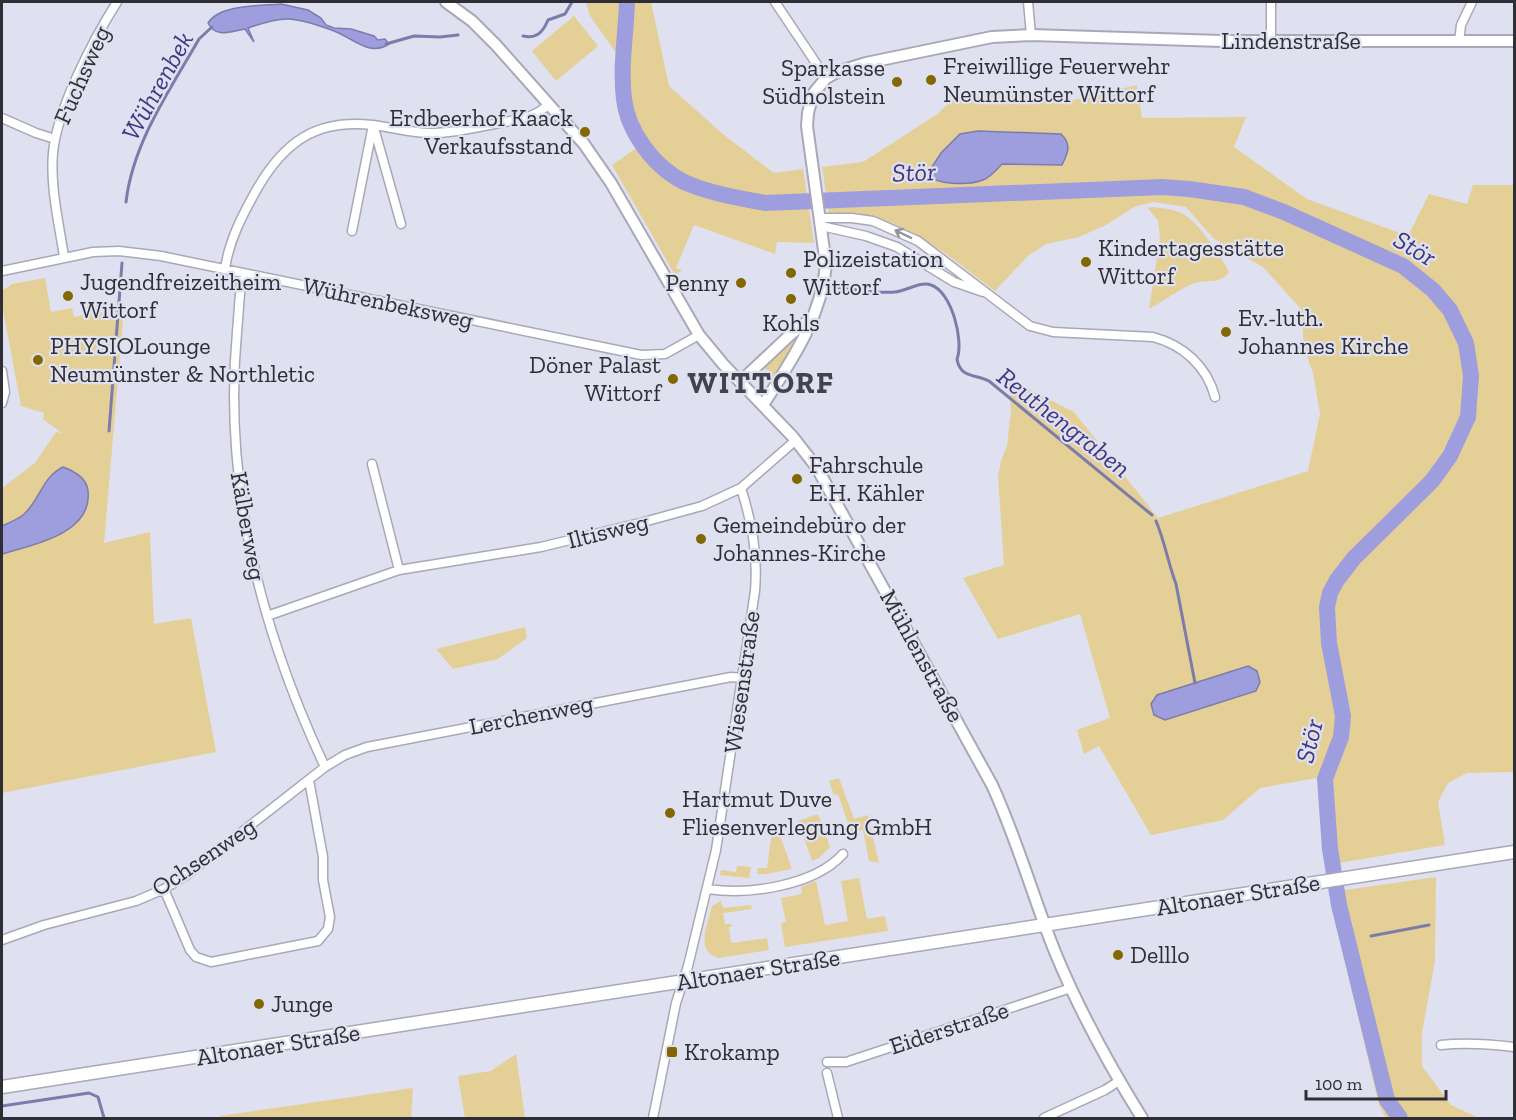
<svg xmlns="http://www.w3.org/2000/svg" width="1516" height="1120" font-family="'Zilla Slab',serif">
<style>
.green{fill:#e4d097}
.water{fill:#9e9dde;stroke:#7c7cab;stroke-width:1.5}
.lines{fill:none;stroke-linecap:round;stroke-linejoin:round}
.stream{stroke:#7c7cab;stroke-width:3}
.river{stroke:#9e9dde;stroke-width:16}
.minor-casing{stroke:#a8a8b7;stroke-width:11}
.tertiary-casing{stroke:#a8a8b7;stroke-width:14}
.secondary-casing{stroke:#a8a8b7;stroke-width:15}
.minor{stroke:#fff;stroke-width:8}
.tertiary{stroke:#fff;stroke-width:10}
.secondary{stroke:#fff;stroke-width:12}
.oneway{stroke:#96969a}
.poi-dot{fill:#836801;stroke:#dfe0f0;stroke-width:2}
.labels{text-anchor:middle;stroke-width:4.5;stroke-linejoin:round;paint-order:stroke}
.street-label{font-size:24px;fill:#2e2e34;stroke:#dfe0f0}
.poi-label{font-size:24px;fill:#2e2e34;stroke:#dfe0f0;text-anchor:start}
.water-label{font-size:26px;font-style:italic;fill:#403885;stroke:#dfe0f0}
.district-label{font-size:30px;font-weight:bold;letter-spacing:1.5px;fill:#434350;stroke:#dfe0f0}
</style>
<rect width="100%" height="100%" fill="#dfe0f0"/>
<!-- green -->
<path class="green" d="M586,2h65l18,84 55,49 50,38 29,-4 11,74 -37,-1 -2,12 -81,-29 -18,43 6,2 -7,5 -63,-110 30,-21 -14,-27 -4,-17v-36l-34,-48z
M574,16l24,30 -42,35 -24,-30z
M1137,85l5,33 104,-1 -12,30 73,52 101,37 21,-42 38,10 6,-19h41v587l-47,1 -19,10 -10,19 7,43 -112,19 -8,-84 -8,-2 -57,10 -37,32 -72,15 -52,-89 -15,8 -7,-24 33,-12 -30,-104 -82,25 -35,-61 41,-13 -6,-89 3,-15 6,-15 4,-35 -3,-32 66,33 84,106 150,-47 12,-57 -7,-41 -9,-25 -3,-39 -38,-42 -50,-29 -27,-31 -33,-5 -19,5 -28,18 -27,12 -33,7 -18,12 -33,35c-35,-26 -72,-59 -115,-72 -17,-4 -33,-5 -51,-6l-7,-46 41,-5 73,-47 19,-17 41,-9 69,13z
M1147,207c34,1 42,7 61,32 8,11 15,21 21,33 -7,11 -18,8 -30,10 -15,3 -36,20 -50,27l11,-71 -2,-17z
M45,278l6,34 21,-4 2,9 50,-9 -20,235 46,-11 4,92 37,-6 25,134 -214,41v-305l33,-25 21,-31 6,1 -19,-14 1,-6 -23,-7 -19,-102v-13l10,-7z
M791,342h3l2,4 -22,31 -10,-10z
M525,627l2,11 -29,21 -45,10 -17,-20z
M839,778l15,41 14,-4 11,48 -10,-2 -6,-31 -12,2 -13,-38 -4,1 -5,-14z
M818,814l12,33 -11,11 -7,3 -14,-40z
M776,824l16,45 -26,5h-9l1,-6h9l6,-43z
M737,866l14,1 -2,11 -29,-3 1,-5 15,2z
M1436,877l-1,84 -13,71v34l29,39 28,13h-93l-7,-13 -23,-97 -25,-116z
M859,878l8,41 18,-3 3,15 -103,16 -4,-24 5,-1 -5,-24 21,-4 -1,-7 15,-6 9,44 23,-4 -7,-40z
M721,901l2,7 28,-3 1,4 -29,4 2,11h6l1,3h-3l2,16 36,-5 2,12 -50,8c-25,-6 -11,-34 -7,-52z
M516,1054l9,64h-60l-7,-42 33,-5z
M413,1088l-2,30h-191v-2z"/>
<!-- water -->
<path class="water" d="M281,4l27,6 13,8 5,7 8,3 17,1 23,7 4,4 7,-1 4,5c-20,13 -36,-6 -55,-13 -13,-5 -30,-11 -45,-12 -13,-1 -29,5 -41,9l6,14 -9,-13c-14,2 -29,10 -37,-6 12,-19 53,-17 73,-19z
M978,131l83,3c11,10 7,19 1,31l-60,-1c-5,5 -11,13 -19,16 -12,5 -50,6 -55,-7l13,-20 19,-19z
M63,467c11,4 24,11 25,24 5,43 -56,54 -86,63v-28c6,-3 15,-6 21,-11 16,-13 19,-38 40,-48z
M1248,666l9,5 3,11 -4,9 -91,29 -11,-5 -3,-11 6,-9z"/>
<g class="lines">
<!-- stream -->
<path class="stream" d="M523,36c14,3 20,-4 25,-16l17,-6 7,-12
M386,44l28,-8 26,1 18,-2
M126,202c7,-60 44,-112 73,-163l13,-12
M835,287c19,2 41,7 60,5 12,-1 25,-11 36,-7 21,7 33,56 26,74 3,19 18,15 32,22l163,134
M109,431l13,-168
M1156,521c9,21 12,42 20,63l19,99
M1371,936l58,-11
M2,1106l87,-13 9,4 6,21"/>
<!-- river -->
<path class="river" d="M627,2c-1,31 -7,65 -3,97 4,33 30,68 60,83 25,11 54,16 81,21l397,-16 27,2 55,8 40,15 119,54 30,24 17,20 16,33 5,33 -3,41 -18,39 -18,25 -78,77 -17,22 -7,13 -3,14 2,36 14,73 -2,21 -16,42 5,70 9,56 48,195 13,18"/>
<!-- minor casing -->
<g class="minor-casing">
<path id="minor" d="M775,2l51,76
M1028,2l3,33
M1271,41v-39
M1459,42l2,-17 11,-23
M2,118l34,15 19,6
M374,128l27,96
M820,218h32l21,3 45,20 112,85 23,6 100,5c30,8 54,29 62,60
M821,226l45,10 31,11 57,35 29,10
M352,231l21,-106
M64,257c-5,-34 -14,-70 -11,-104 4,-44 40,-113 64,-151
M225,269c4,-29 18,-55 32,-80 27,-47 59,-70 115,-64 19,2 36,7 55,8 23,1 45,-5 68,-9 22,-5 37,-4 54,-20
M2,271l91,-19 26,-1 42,5 480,99 24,-1 34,-19
M243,273c-4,19 -4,39 -6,59 -14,150 24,299 88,435
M2,371l3,21 -3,11
M372,464l27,106
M267,616l132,-46 142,-23 99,-24 62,-17 39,-18 55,-48
M164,889l26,61 6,7 15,5 107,-21 10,-12 2,-12 -7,-37v-23l-14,-77
M708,889c41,6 106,-3 135,-35
M2,940l42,-15 92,-24 28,-12 24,-15 137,-107 20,-12 22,-8 364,-70 11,1
M1441,1045c25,-3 48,-1 73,2
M827,1062h19l225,-74
M827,1073l11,45
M653,1118l23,-115 12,-37 28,-116 39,-259c3,-37 -3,-68 -14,-103
M1044,1118l61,-28 14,-9"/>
</g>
<!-- tertiary casing -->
<g class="tertiary-casing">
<path id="tertiary" d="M446,2l26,19 24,24 88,99 27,39 88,152 24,29 70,73 24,31 175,317c25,54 41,112 63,167 24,58 54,113 87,166
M740,382l51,-48 21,-16
M763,405c28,-44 58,-86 63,-140l-19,-139 1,-13 5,-19 13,-16 11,-6 29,-9 126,-26 39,-2 191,6h292"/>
</g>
<!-- secondary casing -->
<g class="secondary-casing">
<path id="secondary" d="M2,1087l1512,-235"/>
</g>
<!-- minor -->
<use href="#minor" class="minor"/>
<!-- tertiary -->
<use href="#tertiary" class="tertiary"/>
<!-- secondary -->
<use href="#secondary" class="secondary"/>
</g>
<!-- one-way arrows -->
<defs><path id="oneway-shaft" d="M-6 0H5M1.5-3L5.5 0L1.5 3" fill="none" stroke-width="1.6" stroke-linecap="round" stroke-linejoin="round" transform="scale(1.5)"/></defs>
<use class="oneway" href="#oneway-shaft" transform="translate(903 234) rotate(-154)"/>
<!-- markers -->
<g class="poi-dot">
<circle cx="931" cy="80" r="6"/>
<circle cx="897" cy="82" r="6"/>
<circle cx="585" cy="132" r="6"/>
<circle cx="1086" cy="262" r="6"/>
<circle cx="791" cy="273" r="6"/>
<circle cx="741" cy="283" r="6"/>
<circle cx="68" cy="296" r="6"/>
<circle cx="791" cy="299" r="6"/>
<circle cx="1226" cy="332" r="6"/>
<circle cx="38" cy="360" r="6"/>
<circle cx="673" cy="379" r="6"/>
<circle cx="797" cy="479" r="6"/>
<circle cx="701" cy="539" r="6"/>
<circle cx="670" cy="813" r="6"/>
<circle cx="1118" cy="955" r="6"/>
<circle cx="259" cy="1004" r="6"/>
<rect x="666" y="1046" width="12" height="12" rx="3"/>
</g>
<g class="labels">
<!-- street labels -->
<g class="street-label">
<text x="1291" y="49">Lindenstraße</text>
<text transform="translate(82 75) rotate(-66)" y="8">Fuchsweg</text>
<text transform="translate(388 303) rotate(12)" y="8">Wührenbeksweg</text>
<text transform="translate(248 526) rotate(80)" y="8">Kälberweg</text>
<text transform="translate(608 531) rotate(-14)" y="8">Iltisweg</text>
<text transform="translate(922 656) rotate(61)" y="8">Mühlenstraße</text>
<text transform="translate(742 682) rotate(-82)" y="8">Wiesenstraße</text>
<text transform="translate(531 715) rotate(-11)" y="8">Lerchenweg</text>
<text transform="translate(204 857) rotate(-34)" y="8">Ochsenweg</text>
<text transform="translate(1238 895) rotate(-9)" y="8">Altonaer Straße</text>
<text transform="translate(758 970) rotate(-9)" y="8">Altonaer Straße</text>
<text transform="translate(949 1028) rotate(-18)" y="8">Eiderstraße</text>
<text transform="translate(278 1045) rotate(-9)" y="8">Altonaer Straße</text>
</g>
<!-- poi labels -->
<g class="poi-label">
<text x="943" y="74">Freiwillige Feuerwehr<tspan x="943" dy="28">Neumünster Wittorf</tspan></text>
<text x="885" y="76" text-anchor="end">Sparkasse<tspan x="885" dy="28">Südholstein</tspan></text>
<text x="573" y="126" text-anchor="end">Erdbeerhof Kaack<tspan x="573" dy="28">Verkaufsstand</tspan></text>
<text x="1098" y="256">Kindertagesstätte<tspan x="1098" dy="28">Wittorf</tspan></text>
<text x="803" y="267">Polizeistation<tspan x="803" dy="28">Wittorf</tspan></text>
<text x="80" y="290">Jugendfreizeitheim<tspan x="80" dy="28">Wittorf</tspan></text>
<text x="729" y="291" text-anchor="end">Penny</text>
<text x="1238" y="326">Ev.-luth.<tspan x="1238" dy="28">Johannes Kirche</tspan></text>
<text x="791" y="331" text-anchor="middle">Kohls</text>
<text x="50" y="354">PHYSIOLounge<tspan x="50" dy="28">Neumünster &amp; Northletic</tspan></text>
<text x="661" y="373" text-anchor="end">Döner Palast<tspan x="661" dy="28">Wittorf</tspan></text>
<text x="809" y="473">Fahrschule<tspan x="809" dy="28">E.H. Kähler</tspan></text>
<text x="713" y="533">Gemeindebüro der<tspan x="713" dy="28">Johannes-Kirche</tspan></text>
<text x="682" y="807">Hartmut Duve<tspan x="682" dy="28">Fliesenverlegung GmbH</tspan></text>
<text x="1130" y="963">Delllo</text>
<text x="271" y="1012">Junge</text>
<text x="684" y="1060">Krokamp</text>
</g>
<!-- water labels -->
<g class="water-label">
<text transform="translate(157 86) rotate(-61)" y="9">Wührenbek</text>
<text transform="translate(914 172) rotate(-2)" y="9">Stör</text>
<text transform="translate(1415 248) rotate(31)" y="9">Stör</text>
<text transform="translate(1064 422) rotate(38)" y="9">Reuthengraben</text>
<text transform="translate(1309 741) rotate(-76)" y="9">Stör</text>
</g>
<!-- district labels -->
<g class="district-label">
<text x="761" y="393">WITTORF</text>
</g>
</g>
<!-- border -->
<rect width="1516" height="1120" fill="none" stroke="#2e2e34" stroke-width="6"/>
<!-- scale -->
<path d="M1306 1090v9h140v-9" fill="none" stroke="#2e2e34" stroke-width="3"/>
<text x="1315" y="1090" font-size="18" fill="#2e2e34" stroke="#dfe0f0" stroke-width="4.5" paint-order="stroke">100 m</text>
</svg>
